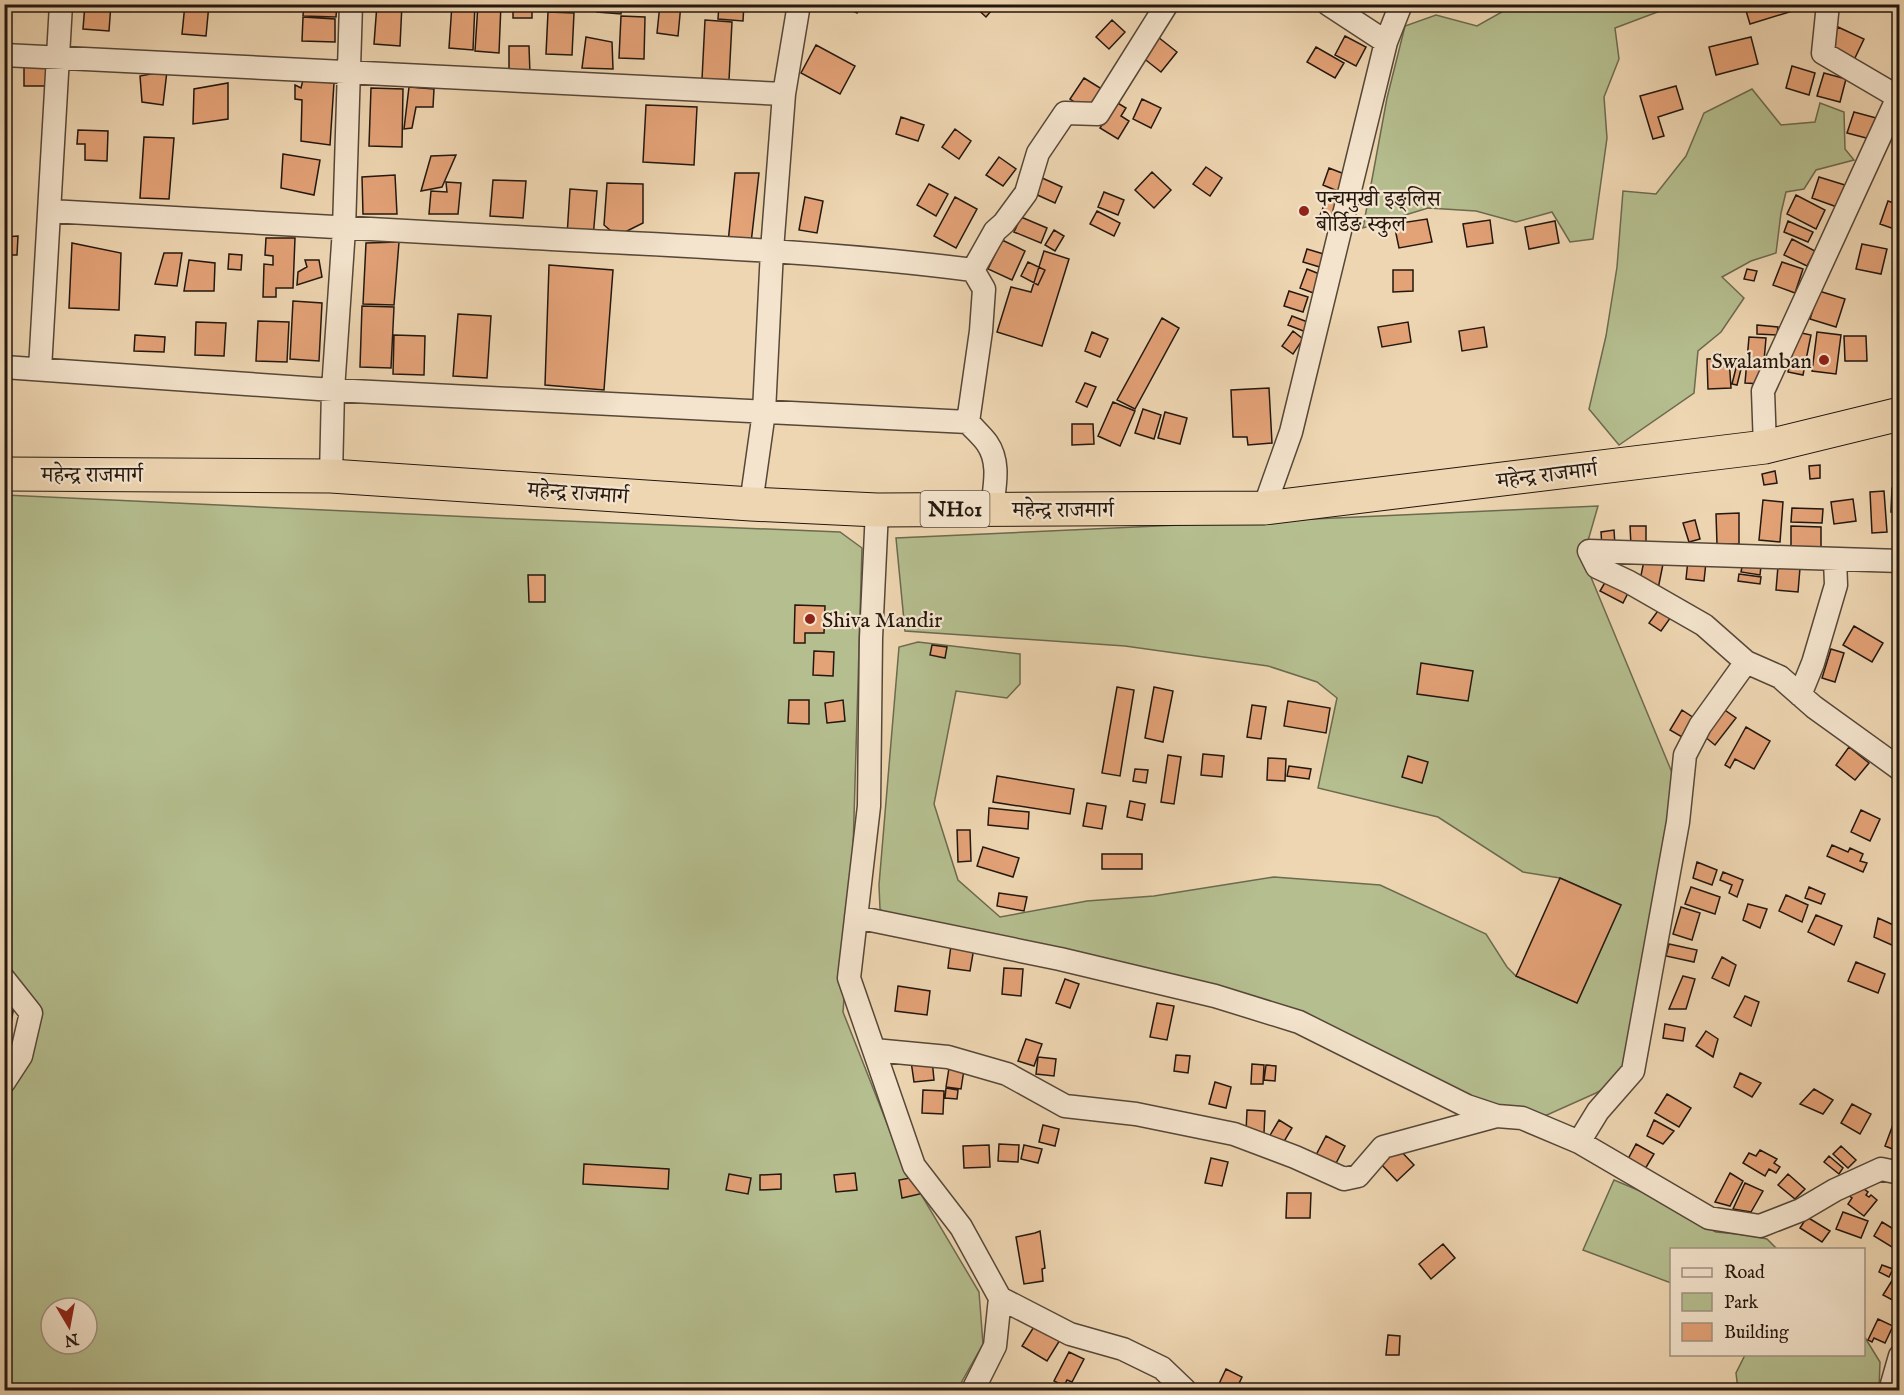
<svg xmlns="http://www.w3.org/2000/svg" width="1904" height="1395" font-family="'IM FELL English','Noto Serif Devanagari',serif">
<style>
.green{fill:#b5be8f;stroke:#6c6a4f;stroke-width:1.5;fill-rule:evenodd}
.building{fill:#e4a277;stroke:#23170f;stroke-width:1.5}
.lines{fill:none;stroke-linecap:round;stroke-linejoin:round}
.minor-casing{stroke:#564738;stroke-width:25}
.highway-casing{stroke:#23170f;stroke-width:35}
.minor{stroke:#f4e4cd;stroke-width:22}
.highway{stroke:#eed6b2;stroke-width:33}
.poi-dot{fill:#8f2418;stroke:#f4e4cd;stroke-width:2}
.labels{text-anchor:middle;stroke-width:4.5;stroke-linejoin:round;paint-order:stroke}
.shield{fill:#f4e4cd;stroke:#625448;stroke-width:1.5}
.shield-label{font-size:21px;font-weight:bold;fill:#23170f}
.poi-label{font-size:22px;fill:#23170f;stroke:#f4e4cd;text-anchor:start}
.street-label{font-size:22px;fill:#23170f;stroke:#f4e4cd}
</style>
<rect width="100%" height="100%" fill="#eed6b2"/>
<filter id="stains"><feTurbulence type="fractalNoise" baseFrequency=".00333" numOctaves="4"/><feColorMatrix values="0 0 0 0 .2 0 0 0 0 .09 0 0 0 0 .02 0 0 0 .5 -.17"/></filter>
<radialGradient id="worn" r=".72"><stop offset=".6" stop-color="#630" stop-opacity="0"/><stop offset="1" stop-color="#630" stop-opacity=".3"/></radialGradient>
<!-- green -->
<path class="green" d="M1516,4l160,1 -61,23 4,31 -15,38 3,41 -14,101 -23,3 -18,-30 -36,10 -40,-11 -48,-3 -65,20 24,-130 18,-72 31,-11 41,11z
M1752,89l29,36 34,-3 5,-19 24,9 1,37 9,11 -38,10 -12,19 -18,3 -5,21 -5,40 -25,8 -29,16 22,21 -23,34 -23,19 -4,42 -75,52 -30,-36 17,-73 11,-69 6,-76 33,3 30,-38 18,-43z
M5,495l512,24 323,13 22,16 -10,336 -9,128 60,152 76,128 4,52 -26,46h-952l-1,-308 27,-68 -26,-35zM51,1308h36v36h-36z
M1598,506l-15,52 90,217 -16,120 -36,184 -25,14 -49,22h-14l-36,-6 -164,-80 -444,-111 -9,-9 -1,-24 20,-238 19,-5 102,12v30l-13,14 -51,-7 -22,113 24,76 42,37 87,-16 67,-5 120,-19 106,8 106,49 21,33 9,9 61,27 44,-98 -61,-27 -37,-6 -85,-55 -120,-29 19,-90 -20,-16 -49,-16 -143,-20 -220,-15 -9,-93z
M1614,1180l31,13 71,39 32,3 19,4 10,10 -105,1 -1,33 -88,-33z
M1864,1336l16,26 -1,28h-141l-2,-17 9,-18 119,-1z"/>
<!-- building -->
<path class="building" d="M85,4h26l-2,27 -26,-2z
M185,4h24l-3,32 -24,-2z
M304,4h33l-1,13 -33,-1z
M377,4h25l-2,42 -26,-2z
M452,4h23l-2,46 -24,-2z
M478,4h23l-2,49 -24,-2z
M513,4h19v14h-19z
M598,4h24l-1,10 -24,-2z
M660,4h21l-3,32 -21,-3z
M719,4h25l-1,17 -25,-2z
M840,4h21l-4,9z
M972,4h25l-11,13z
M1744,4h53l2,5 -49,15z
M548,12l26,1 -2,42 -26,-1z
M621,16l24,1 -1,42 -25,-1z
M303,17l32,2v23l-33,-1z
M705,20l27,2 -3,58 -27,-1z
M1112,20l13,12 -16,17 -13,-12z
M1838,27l26,12 -11,23 -26,-13z
M1345,36l21,11 -10,19 -21,-11z
M586,37l26,5 1,27 -31,-1z
M1158,37l19,15 -16,20 -19,-15z
M1751,37l7,27 -42,11 -7,-28z
M816,45l39,21 -15,28 -39,-21z
M509,46h20l1,28h-21z
M1316,47l28,16 -9,15 -28,-16z
M1792,66l23,7 -6,22 -23,-7z
M24,67l22,1v18h-22z
M167,71l-4,34 -21,-3 -2,-26z
M1824,73l22,6 -6,23 -23,-6z
M1084,78l21,13 -14,22 -21,-14z
M303,80l31,3 -4,62 -29,-4 1,-41 -7,-1v-14l6,3z
M228,83v36l-35,5 1,-35z
M1676,86l7,23 -25,8 6,19 -11,3 -13,-43z
M409,87l25,2 -1,18h-17l-4,21 -8,1z
M371,88l32,1 -1,58 -33,-1z
M1142,99l19,9 -10,20 -18,-9z
M1116,102l10,6 -5,8 8,5 -11,18 -18,-11z
M646,105l51,2 -3,58 -51,-3z
M1854,112l26,7 -6,21 -27,-7z
M901,117l23,8 -6,16 -22,-7z
M955,129l16,12 -12,18 -17,-12z
M78,130l30,1 -1,30 -22,-1v-16h-8z
M144,137l30,1 -5,61 -29,-1z
M283,154l37,6 -6,35 -33,-7z
M456,155l-14,32 -21,4 10,-35z
M999,157l17,12 -13,17 -17,-11z
M1206,167l16,11 -12,18 -17,-12z
M1329,168l18,7 -7,17 -17,-7z
M1152,172l19,18 -17,18 -19,-18z
M735,173h24l-8,70h-23z
M395,175l2,39h-34l-1,-37z
M1040,177l22,10 -7,16 -22,-10z
M1819,177l26,8 -8,22 -25,-9z
M493,180l33,1 -3,37 -33,-2z
M446,182l15,1 -3,31h-29l2,-23 16,1z
M607,183l36,1v39l-26,13 -13,-11z
M929,184l19,10 -12,22 -19,-11z
M570,189l27,2 -4,47 -26,-2z
M1104,192l20,8 -6,15 -20,-8z
M1329,193l11,4 -13,33 -11,-5z
M1796,195l29,15 -9,19 -29,-15z
M805,197l18,4 -6,32 -18,-3z
M955,197l22,12 -21,39 -22,-12z
M1888,201l12,4v26l-20,-7z
M1097,211l23,12 -6,13 -24,-12z
M1021,217l26,11 -6,15 -27,-11z
M1427,219l5,23 -33,6 -5,-24z
M1490,220l3,23 -26,4 -4,-23z
M1555,221l4,22 -30,6 -4,-22z
M1788,221l25,11 -5,10 -24,-10z
M1054,230l10,6 -9,15 -10,-6z
M18,236l-1,19h-13v-18z
M266,238h29l-2,50h-17v9h-13l1,-33 9,1v-9l-8,-1z
M1792,239l23,12 -8,15 -23,-11z
M1002,240l23,11 -13,29 -24,-11z
M399,242l-5,63 -31,-1 3,-61z
M72,243l49,10 -2,57 -50,-2z
M1862,244l25,5 -6,25 -25,-5z
M1307,249l20,6 -4,13 -20,-6z
M1044,251l25,8 -27,87 -45,-14 14,-45 20,5z
M164,253h18l-5,33 -22,-2z
M229,254l13,1 -1,15 -13,-1z
M189,260l26,3 -1,28h-30z
M305,260h14l3,17 -25,8 1,-13 9,-5z
M1028,262l17,8 -7,15 -17,-9z
M1782,262l21,7 -8,24 -22,-8z
M549,265l64,5 -9,120 -59,-5z
M1307,269l15,6 -6,19 -16,-6z
M1747,269l10,2 -3,10 -10,-2z
M1393,270h20v21l-20,1z
M1289,291l19,6 -5,15 -19,-6z
M1819,291l26,8 -9,28 -26,-8z
M293,301l29,2 -3,58 -29,-2z
M362,306l32,1 -3,61 -31,-1z
M458,314l33,2 -4,62 -34,-2z
M1292,316l18,7 -4,9 -18,-7z
M1162,318l17,10 -44,81 -18,-9z
M258,321l31,1 -2,40 -31,-1z
M196,322l30,1 -2,33 -29,-1z
M1408,322l3,20 -29,5 -4,-20z
M1757,325l21,2 -1,8 -20,-1z
M1484,327l3,20 -25,4 -3,-20z
M1293,331l10,8 -10,15 -11,-8z
M1092,332l16,7 -8,18 -15,-6z
M1797,332l14,3 -8,40 -15,-3z
M1817,332l24,3 -5,39 -24,-3z
M135,335l30,2 -1,15 -30,-1z
M394,335l31,1 -1,39 -31,-1z
M1844,336h22l1,25h-22z
M1749,337l17,1 -4,46 -17,-1z
M1729,358l2,30 -23,1 -1,-30z
M1737,364l5,1 -5,20 -5,-1z
M1085,383l11,4 -9,20 -11,-5z
M1269,388l3,55 -24,2 -1,-8h-14l-2,-47z
M1113,402l22,9 -15,35 -22,-10z
M1143,409l18,6 -7,24 -19,-6z
M1165,412l22,6 -7,26 -22,-6z
M1072,424h21l1,20 -22,1z
M1820,465v13l-10,1 -1,-13z
M1775,471l2,12 -13,2 -2,-11z
M1892,488h8v24h-9z
M1884,491l3,41 -15,1 -2,-41z
M1853,499l3,22 -22,3 -3,-22z
M1763,500l20,2 -3,40 -21,-2z
M1900,505v25h-6l2,-24z
M1792,508l31,1 -1,14 -31,-1z
M1739,513v31h-22l-1,-30z
M1695,520l5,19 -11,3 -6,-19z
M1630,526h16v19l-15,1z
M1791,526l30,1v23l-30,-1z
M1614,530l1,16 -13,1 -1,-15z
M1645,556l19,3 -6,30 -19,-4z
M1688,560l18,2 -2,19 -18,-2z
M1743,562l18,4 -1,9 -19,-3z
M1778,566l22,2 -2,24 -22,-2z
M1739,574l22,3 -1,7 -22,-3z
M528,575h17v27h-16z
M1607,579l22,12 -6,12 -23,-12z
M795,605l30,1 -1,27h-19v10h-11z
M1660,608l11,9 -10,14 -12,-8z
M1854,626l29,17 -11,19 -29,-17z
M932,645l15,2 -2,11 -15,-3z
M1831,649l13,4 -9,29 -13,-4z
M814,651l20,1 -1,24 -20,-1z
M1421,663l52,8 -5,30 -51,-7z
M1117,687l17,3 -14,86 -18,-3z
M1154,687l19,4 -10,51 -18,-4z
M789,700h20v24l-21,-1z
M843,700l2,21 -18,2 -2,-20z
M1288,701l42,7 -4,25 -42,-7z
M1252,705l14,2 -5,32 -14,-2z
M1719,706l17,12 -21,27 -16,-13z
M1682,710l12,8 -12,19 -12,-7z
M1746,727l24,14 -16,28 -19,-10 -5,9 -5,-3z
M1849,747l20,16 -14,17 -19,-15z
M1203,754l21,2 -2,21 -21,-2z
M1168,755l13,2 -7,47 -13,-2z
M1408,756l20,6 -6,21 -20,-6z
M1268,758l18,1 -1,22 -18,-1z
M1289,766l22,3 -2,10 -22,-3z
M1135,769l13,1 -2,13 -13,-2z
M997,776l77,13 -4,25 -77,-12z
M1130,801l15,3 -3,16 -15,-3z
M1087,803l19,3 -4,23 -19,-3z
M989,808l40,4 -1,17 -40,-4z
M1861,810l19,9 -10,22 -19,-9z
M957,830h13l1,31 -13,1z
M1832,845l16,7 2,-4 13,6 -3,7 7,2 -4,9 -36,-16z
M983,847l36,11 -6,19 -36,-11z
M1102,854h40v15h-40z
M1697,862l20,8 -5,15 -19,-7z
M1723,872l20,8 -6,17 -8,-4 3,-8 -12,-5z
M1560,878l61,27 -44,98 -61,-27z
M1691,887l29,10 -5,17 -30,-10z
M1809,887l16,7 -4,10 -16,-6z
M999,893l28,4 -3,14 -27,-5z
M1786,895l22,10 -6,17 -23,-11z
M1748,904l19,5 -7,19 -17,-8z
M1681,907l19,6 -8,27 -19,-6z
M1816,915l26,11 -8,19 -26,-13z
M1878,918l22,10 -6,18 -20,-9z
M1669,944l28,6 -3,12 -28,-6z
M951,945l23,3 -4,23 -22,-3z
M1722,957l14,8 -7,21 -17,-8z
M1856,962l29,12 -7,19 -30,-12z
M1004,968l19,1 -2,27 -19,-2z
M1683,976l12,3 -9,30h-17z
M1065,979l14,5 -9,24 -14,-5z
M898,986l32,5 -3,24 -32,-4z
M1745,996l14,6 -8,24 -17,-9z
M1157,1003l17,3 -7,34 -17,-3z
M4,1009l9,2 -3,19 -6,-1z
M1665,1024l20,4 -2,13 -20,-3z
M1706,1031l12,8 -5,18 -17,-11z
M1026,1039l16,5 -8,22 -16,-5z
M1176,1055l14,1 -2,17 -14,-2z
M1038,1057l18,2 -2,17 -18,-2z
M932,1059l2,21 -20,2 -3,-21z
M1252,1064l12,1 -1,19h-12z
M1266,1065l10,1 -1,15 -11,-1z
M949,1068l15,2 -3,19 -15,-2z
M1740,1073l21,10 -9,14 -18,-10z
M1215,1082l16,5 -5,21 -17,-4z
M946,1088l12,2 -1,9 -12,-1z
M1814,1089l19,11 -10,14 -23,-10z
M923,1090l21,1 -1,23 -21,-1z
M1667,1094l24,14 -12,19 -24,-14z
M1852,1104l19,10 -11,20 -19,-11z
M1247,1110l18,1 -1,22 -18,-1z
M1279,1120l13,8 -10,17 -13,-8z
M1654,1120l20,11 -11,13 -16,-8z
M1894,1122l6,2v28l-15,-6z
M1043,1125l16,4 -4,17 -16,-4z
M1326,1136l19,10 -11,21 -19,-10z
M999,1144l20,1 -1,17 -20,-1z
M1636,1144l18,10 -9,15 -17,-10z
M989,1145l1,22 -26,1 -1,-22z
M1024,1145l18,4 -4,14 -17,-4z
M1841,1146l15,14 -8,8 -15,-14z
M1398,1148l16,17 -17,16 -16,-17z
M1760,1150l17,9 -3,4 6,4 -4,6 -7,-4 -4,7 -22,-13 6,-10 7,3z
M1829,1156l14,12 -4,6 -15,-12z
M1211,1158l17,4 -6,24 -17,-3z
M584,1164l85,5 -1,20 -85,-5z
M855,1173l2,17 -21,2 -2,-17z
M1730,1173l13,8 -13,25 -15,-4z
M729,1174l22,4 -3,16 -22,-4z
M781,1174v15l-21,1v-15z
M1788,1174l17,15 -10,10 -17,-14z
M920,1176l4,17 -22,5 -3,-18z
M1745,1183l18,8 -12,21 -18,-3z
M1860,1186l8,6 -2,3 3,2 2,-2 6,5 -13,16 -16,-12 4,-6 -4,-3z
M1287,1193h24l-1,25h-24z
M1843,1212l25,9 -7,17 -25,-9z
M1807,1217l23,14 -8,11 -22,-14z
M1882,1222l18,11v19l-26,-16z
M1040,1231l5,37 -3,1 1,12 -19,3 -8,-47 19,-4z
M1443,1244l12,14 -24,21 -12,-15z
M1882,1265l11,4 -4,8 -10,-5z
M1893,1279l7,4v21l-17,-9z
M1878,1319l15,7 -8,17 -11,-5 -2,4 -4,-2z
M1035,1325l25,15 -13,21 -25,-15z
M1388,1335l12,1 -1,19h-13z
M1069,1352l15,7 -12,23 -5,-2 -3,6 -10,-5z
M1226,1369l16,8 -6,13h-14l-5,-2z"/>
<g class="lines">
<!-- minor casing -->
<g class="minor-casing">
<path id="minor" d="M1328,4l58,38
M4,55l780,39
M50,211c161,10 322,19 483,27 147,8 294,13 440,32l11,19 -3,42 -13,91
M973,270l22,-39 9,-8 22,-30 12,-40 27,-40 33,1 69,-110
M4,367l329,23 635,32c6,7 14,14 19,21 14,20 7,45 5,66
M40,369l21,-365
M1765,447l-2,-56 135,-294 -75,-44 5,-49
M331,476l2,-86 11,-161 7,-225
M751,504l13,-92 8,-162 12,-156 15,-90
M1264,508l27,-76 95,-390 15,-38
M877,510l-6,128 -2,168 -20,172 65,188 47,61 39,71 -5,48 -22,44
M1900,561l-311,-10 8,16 32,15 75,43 42,37 34,15 34,30 86,62
M1800,695l13,-32 23,-78 -1,-26
M856,917l204,42 155,37 84,26 168,84 30,10 25,2 57,24 130,76 51,8 41,-16 34,-20 46,-21 19,4
M4,979l27,34 -10,43 -17,26
M874,1050l74,7 59,17 58,32 71,8 98,20 61,23 49,22 14,-3 25,-29 114,-31
M1579,1142l19,-31 35,-40 45,-249 7,-67 15,-29 46,-64
M1000,1298l70,36 53,15 39,19 23,22
M1893,1390l-1,-6 8,-28"/>
</g>
<!-- highway casing -->
<g class="highway-casing">
<path id="highway" d="M4,474l327,2 420,28 126,6 387,-2 501,-61 135,-33"/>
</g>
<!-- minor -->
<use href="#minor" class="minor"/>
<!-- highway -->
<use href="#highway" class="highway"/>
</g>
<!-- markers -->
<g class="poi-dot">
<circle cx="1304" cy="211" r="6"/>
<circle cx="1824" cy="360" r="6"/>
<circle cx="810" cy="619" r="6"/>
</g>
<g class="labels">
<!-- shield labels -->
<rect class="shield" x="920.5" y="491" width="69" height="36" rx="4.5"/>
<g class="shield-label">
<text x="955" y="516">NH01</text>
</g>
<!-- poi labels -->
<g class="poi-label">
<text x="1316" y="206">पन्चमुखी इङ्लिस<tspan x="1316" dy="25">बोर्डिङ स्कुल</tspan></text>
<text x="1812" y="368" text-anchor="end">Swalamban</text>
<text x="822" y="627">Shiva Mandir</text>
</g>
<!-- street labels -->
<g class="street-label">
<text x="92" y="482">महेन्द्र राजमार्ग</text>
<text transform="translate(1547 474) rotate(-7)" y="8">महेन्द्र राजमार्ग</text>
<text transform="translate(578 492) rotate(4)" y="8">महेन्द्र राजमार्ग</text>
<text x="1063" y="517">महेन्द्र राजमार्ग</text>
</g>
</g>
<!-- margin -->
<rect width="1904" height="1395" fill="none" stroke="#eed6b2" stroke-width="24"/>
<rect x="6" y="6" width="1892" height="1383" fill="none" stroke="#23170f" stroke-width="3"/>
<rect x="12" y="12" width="1880" height="1371" fill="none" stroke="#23170f" stroke-width="1.5"/>
<!-- legend -->
<rect x="1670" y="1248" width="195" height="108" fill="#f4e4cd" stroke="#a09281" stroke-width="1.5"/>
<rect x="1682" y="1268" width="30" height="9" fill="#f4e4cd" stroke="#a09281" stroke-width="1.5"/>
<text x="1724" y="1278" font-size="18" fill="#23170f">Road</text>
<rect x="1682" y="1293" width="30" height="18" fill="#b5be8f" stroke="#a09281" stroke-width="1.5"/>
<text x="1724" y="1308" font-size="18" fill="#23170f">Park</text>
<rect x="1682" y="1323" width="30" height="18" fill="#e4a277" stroke="#a09281" stroke-width="1.5"/>
<text x="1724" y="1338" font-size="18" fill="#23170f">Building</text>
<!-- north arrow -->
<g transform="translate(69 1326) rotate(170)"><circle r="28" fill="#f4e4cd" stroke="#a09281" stroke-width="1.5"/>
<path d="M0-4.5L10 22L0 15L-10 22Z" fill="#8f2418"/>
<text y="-9" font-size="16" font-weight="bold" text-anchor="middle" fill="#23170f">N</text>
</g>
<rect width="100%" height="100%" filter="url(#stains)"/>
<rect width="100%" height="100%" fill="url(#worn)"/>
</svg>
